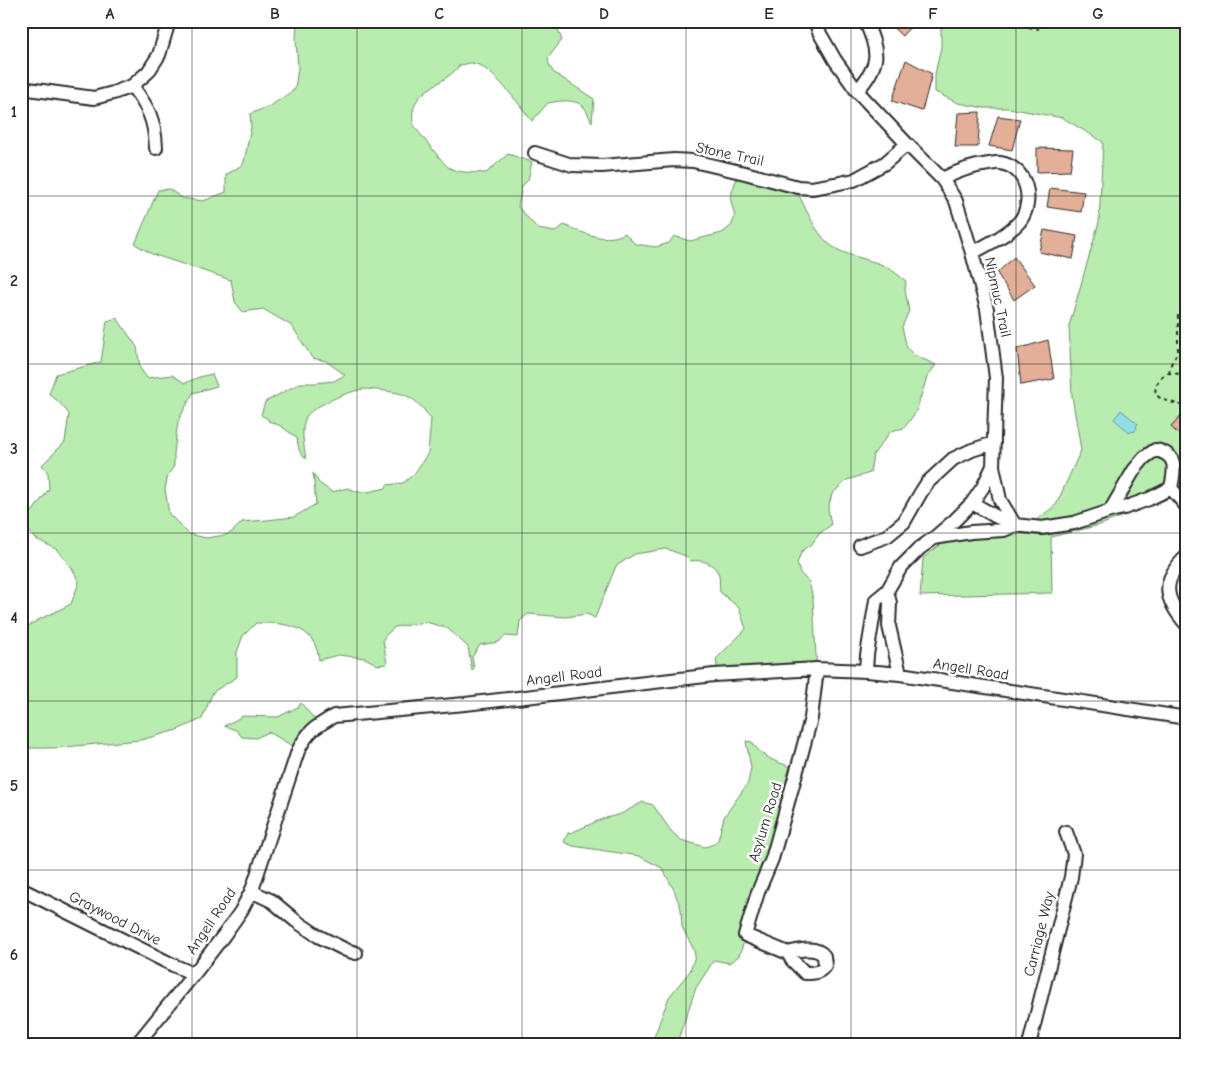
<svg xmlns="http://www.w3.org/2000/svg" width="1208" height="1066" font-family="'Comic Neue',sans-serif">
<style>
.green{fill:#b8edaf;stroke:#728c6d}
.water{fill:#8fe1e7;stroke:#67989c}
.building{fill:#e4af98;stroke:#2b2b2b}
.lines{fill:none;stroke-linecap:round;stroke-linejoin:round}
.minor-casing{stroke:#2b2b2b;stroke-width:16}
.path{stroke:#2b2b2b;stroke-width:2;stroke-dasharray:4 4;stroke-linecap:butt}
.minor{stroke:#fff;stroke-width:12}
.grid{fill:none;stroke:#2b2b2b;stroke-width:1;stroke-opacity:0.55}
.labels{text-anchor:middle;stroke-width:5;stroke-linejoin:round;paint-order:stroke}
.street-label{font-size:15px;fill:#2b2b2b;stroke:#fff}
.neatline{fill:none;stroke:#2b2b2b;stroke-width:2}
.grid-label{font-size:16px;text-anchor:middle;font-weight:bold;fill:#2b2b2b}
</style>
<rect width="100%" height="100%" fill="#fff"/>
<filter id="ink" filterUnits="userSpaceOnUse"><feTurbulence type="fractalNoise" baseFrequency=".02" numOctaves="2"/><feDisplacementMap in="SourceGraphic" scale="10" xChannelSelector="R" yChannelSelector="G"/><feConvolveMatrix kernelMatrix="1 2 1 2 8 2 1 2 1" color-interpolation-filters="sRGB"/></filter>
<g filter="url(#ink)">
<!-- green -->
<path class="green" d="M297,21h260l1,9 4,10 -14,18 1,6 4,8 41,27 -2,23c-3,-5 -5,-11 -8,-15 -9,-9 -25,-6 -36,-4l-16,18c-12,-15 -41,-56 -60,-58 -4,0 -9,2 -12,2 -11,15 -31,20 -42,34 -5,7 -7,18 -4,26 1,3 31,40 34,42 10,7 27,5 38,6l22,-19 24,8 -4,18 -6,6 -4,21 20,22 17,3 9,-7c19,8 42,19 61,8l10,11 21,3 13,-4 5,-7 16,5 32,-8 9,-7 4,-9 -5,-20 8,-22 59,16c9,18 17,39 32,53 16,13 40,14 58,23 7,4 13,10 19,14l-1,9 4,21 -7,16 5,21 7,7 22,10 -9,12 -11,35 -12,16 -9,2 -5,2 -17,23 -3,18 -23,7 -15,14 -4,15 3,16 -11,8 -9,12 -9,6 -5,12 3,10 9,9 4,17 4,75 -81,6 -3,1 -14,-1 -3,-21 30,-30 -7,-21 -19,-16c-1,-6 0,-12 -1,-17 -4,-12 -18,-16 -28,-14l-5,-5 -20,-7 -31,5 -19,12 -21,52 -8,-4 -21,3 -38,-3 -8,7 -2,16 -13,-1 -6,6 -19,3 -8,12 2,11 -2,3 -4,-24 -21,-19 -21,-6 -31,5 -9,8 -3,5 4,24 -9,1 -13,-7 -27,-3 -19,5c-4,-36 -34,-37 -63,-37l-13,13 -6,16v25l-24,15 -11,27 -25,11 -36,10 -88,8h-32v-117l17,-11 33,-16 8,-22 -7,-14 -16,-19 -20,-10 -12,-13v-3l25,-34 -1,-16 -6,-8 23,-23 4,-28 -9,-11 -11,-9 7,-20 45,-12 6,-41 10,-3 20,29 3,21 7,10 25,-3 13,8 14,-6 13,-3 5,12 -24,7 -15,28 -4,32v13l-6,9 -3,14 4,25 20,20 17,4 20,-3 6,-3 10,-10 25,-2 27,-3 22,-13 -3,-31 6,10 13,9 16,-4 10,4h10l18,-4 1,-3 16,-2 11,-9 14,-21 3,-34c-8,-11 -16,-21 -29,-25 -5,-2 -32,-5 -38,-5 -12,1 -52,17 -58,28 -6,13 -2,28 0,42 -7,-5 -8,-12 -9,-21l-16,-12 -13,-5 1,-1 -8,-5 4,-13 35,-19h14l20,-2 11,-6 -19,-14 -14,-3 -20,-32 -29,-17 -20,3 -8,-10 -4,-22 -79,-26 -17,-10 23,-54 11,-1 13,9 21,3 23,-9v-17l16,-10 2,-3 7,-35 -1,-13 22,-9 23,-16 3,-21 -2,-28z
M941,21h246v469l-2,2 -85,33 -49,12 1,56 -132,3 3,-38 25,-19 69,-4 39,-30 25,-55 -9,-54 -3,-70 30,-104 4,-80 -40,-24 -55,-10h-24l-26,-5 -23,-11v-18l6,-27z
M301,703l15,18 -17,29 -30,-18 -13,6 -14,-1 -6,-7 -12,-4 19,-10 35,1 20,-10z
M746,741l6,1c12,18 26,20 46,27l-21,81 -38,106 -10,7 -15,-3 -18,28 -20,57h-25l18,-48 21,-26 5,-15 -1,-6 -12,-23 -1,-18 -7,-19 -12,-22 -23,-12 -66,-10 -9,-4 4,-9 5,-1 29,-13 19,-5 22,-12 10,3 18,26 10,9 24,7 9,-3 4,-4 6,-23 24,-34 3,-15z"/>
<!-- water -->
<path class="water" d="M1121,410l17,14 -2,2 1,2 -3,4 -2,-1 -2,2 -16,-14z"/>
<!-- building -->
<path class="building" d="M886,21h30l-14,15z
M906,60l26,14 -10,37 -30,-10z
M980,112l-2,35h-23l3,-34z
M998,116l22,3 -8,31 -23,-4z
M1037,148l36,1 -3,22 -33,1z
M1050,188l34,4 -3,20 -34,-5z
M1044,230l33,6 -4,23 -34,-7z
M1014,257l21,28 -21,15 -17,-27z
M1048,340l6,39 -33,6 -4,-36z
M1187,410v32l-16,-15z"/>
<g class="lines">
<!-- minor casing -->
<g class="minor-casing">
<path id="minor" d="M815,21l4,11 16,28 22,31 50,53 35,35 14,22 16,52 15,56 9,69 -3,88 -10,21 -11,16 -17,17 -21,18 -14,10 -19,19 -14,24 -11,9 -9,55 -1,16
M132,86c16,21 23,34 24,62
M21,88l73,10 19,-5 19,-7 16,-14 11,-17 10,-34
M857,91c23,-26 23,-39 8,-70
M535,153l37,12 30,1 72,-6 19,1 52,12 53,14 14,1 23,-4 19,-4 31,-17 22,-19
M942,179c16,-8 29,-13 47,-15 3,0 8,-2 11,-1 27,4 35,38 20,58 -11,13 -33,24 -48,32
M1171,488l16,19
M972,503l23,13 20,9 27,3 32,-5 36,-12 14,-3 25,-9 22,-11c4,-19 7,-34 -16,-38l-11,8 -10,12 -24,41
M934,538l37,-6 33,-2 11,-5 -15,-25 -7,-34
M860,546l27,-10 17,-14 16,-28 7,-11 26,-24 19,-9 22,-7
M1187,556c-27,25 -23,43 0,69
M887,591l3,12 -1,23 11,48
M21,889l152,76 21,9
M251,891l21,10 24,20 22,15 28,14 10,3
M788,953c10,-3 29,-7 36,3 0,2 1,7 1,9 -5,8 -11,8 -20,8l-13,-13 -4,-7 -43,-18 13,-43 14,-33 27,-96 12,-45 6,-49
M136,1045l58,-71 30,-39 17,-24 11,-21 46,-139c10,-20 17,-24 36,-35l131,-12 69,-8 180,-21 103,-6 49,2 34,3 287,44
M1029,1045l42,-168 3,-23 -8,-22"/>
</g>
<!-- path -->
<path class="path" d="M997,21l42,8
M1169,373l2,-9 7,-13v-36
M1187,374l-22,-1c-24,27 2,27 22,34"/>
<!-- minor -->
<use href="#minor" class="minor"/>
</g>
</g>
<!-- grid -->
<path class="grid" d="M192,21v1024M357,21v1024M522,21v1024M686,21v1024M851,21v1024M1016,21v1024M21,196h1166M21,364h1166M21,533h1166M21,701h1166M21,870h1166"/>
<g class="labels">
<!-- street labels -->
<g class="street-label">
<text transform="translate(730 154) rotate(12)" y="5">Stone Trail</text>
<text transform="translate(998 297) rotate(78)" y="5">Nipmuc Trail</text>
<text transform="translate(971 669) rotate(9)" y="5">Angell Road</text>
<text transform="translate(564 676) rotate(-7)" y="5">Angell Road</text>
<text transform="translate(765 822) rotate(-73)" y="5">Asylum Road</text>
<text transform="translate(115 918) rotate(27)" y="5">Graywood Drive</text>
<text transform="translate(211 921) rotate(-56)" y="5">Angell Road</text>
<text transform="translate(1039 934) rotate(-76)" y="5">Carriage Way</text>
</g>
</g>
<!-- margin -->
<rect width="1208" height="1066" fill="none" stroke="#fff" stroke-width="55"/>
<rect x="28" y="28" width="1152" height="1010" class="neatline"/>
<g class="grid-label">
<text x="110" y="19">A</text>
<text x="275" y="19">B</text>
<text x="439" y="19">C</text>
<text x="604" y="19">D</text>
<text x="769" y="19">E</text>
<text x="933" y="19">F</text>
<text x="1098" y="19">G</text>
<text x="14" y="117">1</text>
<text x="14" y="286">2</text>
<text x="14" y="454">3</text>
<text x="14" y="623">4</text>
<text x="14" y="791">5</text>
<text x="14" y="960">6</text>
</g>
</svg>
